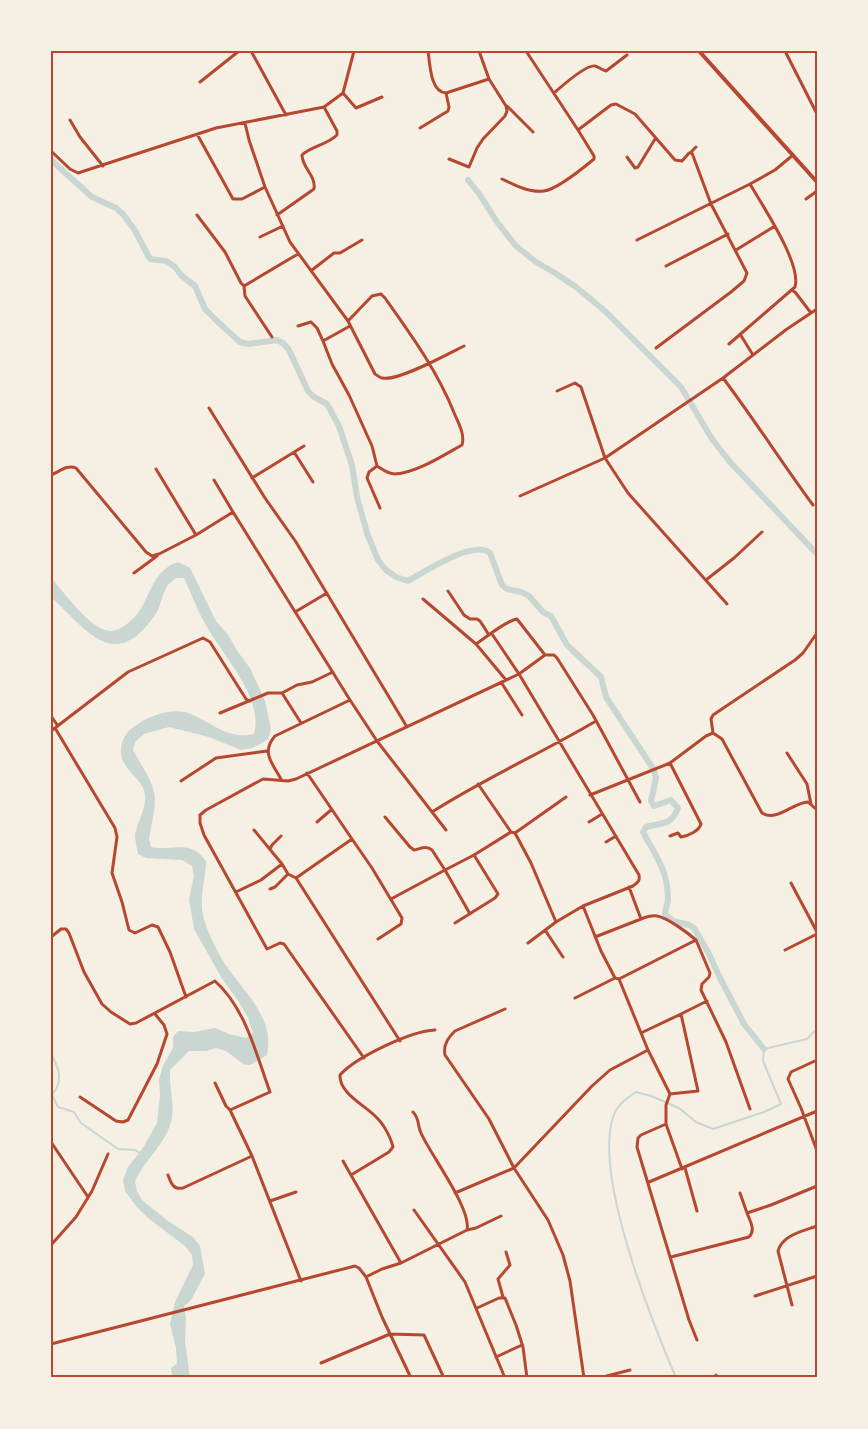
<svg xmlns="http://www.w3.org/2000/svg" width="868" height="1429" font-family="'Work Sans',sans-serif">
<style>
.water{fill:#c9d6d2}
.lines{fill:none;stroke-linecap:round;stroke-linejoin:round}
.stream{stroke:#c9d6d2;stroke-width:2}
.canal{stroke:#c9d6d2;stroke-width:6}
.minor{stroke:#b5482f;stroke-width:3}
.secondary{stroke:#b5482f;stroke-width:4}
.neatline{fill:none;stroke:#b5482f;stroke-width:2}
</style>
<rect width="100%" height="100%" fill="#f6efe4"/>
<!-- water -->
<path class="water" d="M178,562l12,6 26,53 12,14 10,17 12,16 15,33 6,28 -3,10 -8,5 -8,4 -11,2 -32,-13 -40,-10 -25,7 -9,8 -2,8c7,14 18,27 21,42 3,13 -3,34 -5,47l2,8c20,5 38,-9 55,14 0,17 -7,36 -3,54 2,12 15,38 22,49 19,29 50,53 42,91l-17,10h-5l-19,-14 -10,-3 -10,3h-17l-19,19c-1,16 4,32 2,47 -4,26 -28,42 -37,65l2,9 5,9 26,21 25,16 7,9 5,28 -14,26 -7,6 2,12 -1,23 5,37h-17l-2,-10 6,-4 -1,-16 -6,-24 5,-22 18,-37 -1,-10 -7,-9 -37,-28 -12,-12 -11,-15 -2,-11 5,-13 15,-19 14,-25 3,-28 -1,-16 4,-13 10,-18v-11l5,-6 16,1 21,-4 14,6 17,4 7,-5 -5,-15 -9,-16 -18,-25 -27,-48 -5,-30 5,-23 -2,-10 -10,-6 -36,-2 -8,-4c-1,-6 -3,-13 -3,-19 2,-13 12,-27 10,-41 -2,-15 -21,-23 -24,-39 -1,-12 4,-23 14,-29 15,-11 40,-20 58,-11 20,9 37,25 61,19 10,-36 -30,-77 -47,-107 -9,-15 -15,-32 -23,-49h-8c-3,2 -7,5 -9,8 -5,9 -6,20 -12,29 -41,59 -68,15 -104,-18v-19c13,14 41,54 60,53 5,0 13,-4 17,-8 8,-6 14,-15 18,-24 8,-17 14,-31 32,-37z"/>
<g class="lines">
<!-- stream -->
<path class="stream" d="M51,1053c8,16 13,27 1,42l6,12 16,5 7,11 37,26 17,1 5,3
M676,1378c-25,-59 -82,-201 -63,-261 4,-12 14,-19 23,-25l15,4 28,12 17,14 17,7 51,-17 17,-8 -18,-43 1,-12 43,-10 10,-10"/>
<!-- canal -->
<path class="canal" d="M51,160l41,37 24,11 7,6 11,15 16,30 16,2 9,6 7,9 13,10 10,23 13,13 22,20 8,2 29,-4 6,3 6,7 19,41 6,6 13,7 12,22 13,39 5,32 10,36 11,27 8,10 10,7 12,4c16,-9 66,-42 82,-28l12,32 5,4 14,3 8,4 14,16 8,4 16,29 34,32 5,20 48,73 2,8 -5,23 3,5 17,-6 7,8c-7,18 -15,14 -32,19l-3,5c12,23 25,38 25,67 0,5 -3,10 -3,15l8,7 16,4 5,3 14,24 12,26 24,46 20,25
M468,180l12,15 17,27 19,24 20,16 19,11 21,14 29,24 76,76 31,52 18,23 87,92"/>
<!-- minor -->
<path class="minor" d="M251,51l35,64
M428,51c2,12 2,41 18,42l43,-14 17,27 1,5 -2,5 -22,23 -6,9 -8,19 -20,-8
M479,51l10,28
M526,51l52,79
M785,51l32,63
M200,82l39,-31
M343,93l13,15 26,-11
M554,93c7,-6 32,-29 41,-27 4,1 7,4 11,5l21,-16
M507,106l26,26
M70,120l10,17 23,29
M245,123l4,17 16,47
M420,128l28,-17 1,-4 -3,-14
M197,134l36,65h9l23,-12 25,55 58,79 27,53c2,1 5,4 7,4 15,4 66,-24 82,-32
M51,151l19,18 8,4 138,-45 108,-21 19,-14 11,-42
M691,152l5,-5
M627,157l8,11 3,-1 17,-28
M502,179c12,6 28,14 42,12 14,-2 38,-22 50,-32v-3l-16,-26 33,-25 5,-1 19,10 40,46 7,1 7,-8h3l19,51 36,69 -3,8 -13,11 -75,56
M806,199l11,-8
M197,215l28,37 16,31 3,3 54,-32
M277,215l37,-26c2,-14 -12,-21 -12,-34 9,-9 25,-10 35,-20v-4l-13,-24
M260,237l23,-11
M637,240l113,-56 25,-14 18,-15
M736,250l39,-24
M666,266l62,-32
M312,270l22,-17h6l22,-13
M244,286l1,10 27,41
M791,290l4,2 16,21
M348,321l24,-25 9,-2 4,4c27,38 53,74 70,117 4,9 10,20 7,30 -18,10 -46,28 -67,29 -7,0 -12,-4 -18,-8
M298,326l13,-4 6,6 6,13 9,23 17,31 23,51 5,20 -8,6 -2,6 13,30
M740,334l13,21
M323,341l27,-15
M729,344l66,-57c7,-23 -33,-82 -45,-103
M723,378c31,41 59,85 90,127
M557,391l18,-8 6,4 24,71 23,35 99,111
M209,408l56,90 31,44 111,185
M294,452l19,30
M156,469l40,66 37,-23 117,188 27,41 69,89
M51,475c8,-3 16,-11 25,-7l70,84 6,4 7,-2 37,-19
M252,478l52,-32
M214,480l19,32
M520,496l85,-38 118,-80 64,-49 30,-20
M134,573l23,-17
M706,580l28,-22 28,-26
M448,591l16,24 6,4h7l3,2 9,14
M423,599l53,45 30,36
M295,612l32,-19
M476,644c11,-7 29,-23 41,-25l28,36 -26,19 -27,-40
M545,655h9l3,3 36,57 47,87
M501,682l21,33
M282,693l19,30
M220,713l48,-20h14l15,-8 15,-3 21,-10
M51,716l7,10
M55,728l60,100 2,9 -5,36 10,29 7,28 6,3 17,-8 6,2 12,25 16,45
M51,731l77,-59 75,-34 7,4 36,57 4,2
M713,733l-2,-14 2,-4 82,-55 8,-7 14,-20
M787,753l20,31 4,20
M670,763l31,61c-2,7 -13,12 -20,13l-3,-4 -8,3
M307,773l45,66
M281,779c-9,-16 -20,-27 -6,-43l75,-36
M181,781l35,-23 51,-7
M478,784l33,48
M590,795l80,-32 36,-27 7,-3 9,6 40,74c15,9 30,-10 46,-11l9,8
M432,812c53,-34 110,-59 164,-91
M385,817l25,30 4,3c6,-1 12,-5 18,0l13,20 -54,29
M317,822l14,-12
M589,822l13,-8
M254,830l28,34
M515,833l16,30 25,59 27,-16 18,45 14,27
M606,842l10,-6
M270,849l2,-4 9,-9
M296,878l104,163
M791,883l26,49
M629,887l12,32c5,-2 10,-4 16,-3 11,2 31,17 39,24
M270,889l5,-2 13,-13
M236,892l25,-12 21,-16 6,10 8,4 56,-39 20,29 30,50 -1,6 -23,15
M470,914l-25,-44 29,-15 37,-23 4,1 51,-36
M455,923l40,-25 3,-4 -24,-39
M545,930l18,27
M51,937l10,-8h5l3,4 15,39 18,32 9,8 19,12 6,-1 79,-42c31,28 41,73 55,111l-40,18 22,46 49,125
M595,937l46,-18
M528,943l28,-21
M785,950l32,-16
M619,979l77,-39 14,33 -1,4 -7,7 -1,6 25,52 24,67
M575,998l40,-20 4,1 29,71 22,44 -4,11v19l-25,11 -3,3 -1,9 52,173 8,20
M505,1009l-50,22c-7,7 -12,14 -10,24l44,64 25,49 34,52 15,35 7,26 14,97
M681,1014l26,-13
M641,1033l40,-19 17,77 -28,3
M364,1058l-80,-114 -4,-1 -13,6 -63,-114 -4,-12v-8l6,-5 57,-31 25,2 8,-2 223,-105 120,201c1,6 -1,7 -6,11l-50,20
M817,1060l-26,12 -3,7 13,29 16,43
M215,1083l11,23 4,4
M80,1097l36,24 7,1 5,-2 29,-56 10,-30 -3,-9 -9,-11
M666,1124l16,45
M51,1142l37,55
M343,1161l58,102
M685,1168l12,43
M168,1175c3,8 5,15 15,13l69,-32
M351,1175l38,-23 4,-5c-2,-9 -9,-22 -15,-28 -11,-13 -39,-25 -38,-44 16,-18 71,-44 95,-45
M649,1182l168,-71
M455,1193l59,-25 78,-82 18,-16 38,-20
M740,1193l7,20 24,-8 46,-19
M270,1201l26,-9
M414,1210l51,72 40,96
M467,1230l9,-2 25,-12
M51,1245l25,-28 16,-26 16,-37
M671,1257l78,-20c7,-7 1,-16 -2,-24
M366,1277l16,-8 19,-6 66,-33c5,-21 -37,-76 -46,-97 -4,-8 -1,-14 -8,-21
M755,1296l62,-20
M503,1297l-5,-18 12,-14 -4,-13
M792,1305l-14,-54c4,-16 25,-20 39,-25
M477,1308l22,-10h6l11,27 7,22 4,31
M51,1344l304,-78 4,2 7,9 16,40 29,61
M496,1357l26,-12
M321,1363l69,-29 34,1 20,43
M716,1375l2,3
M599,1378l31,-8"/>
<!-- secondary -->
<path class="secondary" d="M699,51l118,131"/>
</g>
<!-- border -->
<rect width="868" height="1429" fill="none" stroke="#f6efe4" stroke-width="105"/>
<rect x="52" y="52" width="764" height="1324" class="neatline"/>
</svg>
